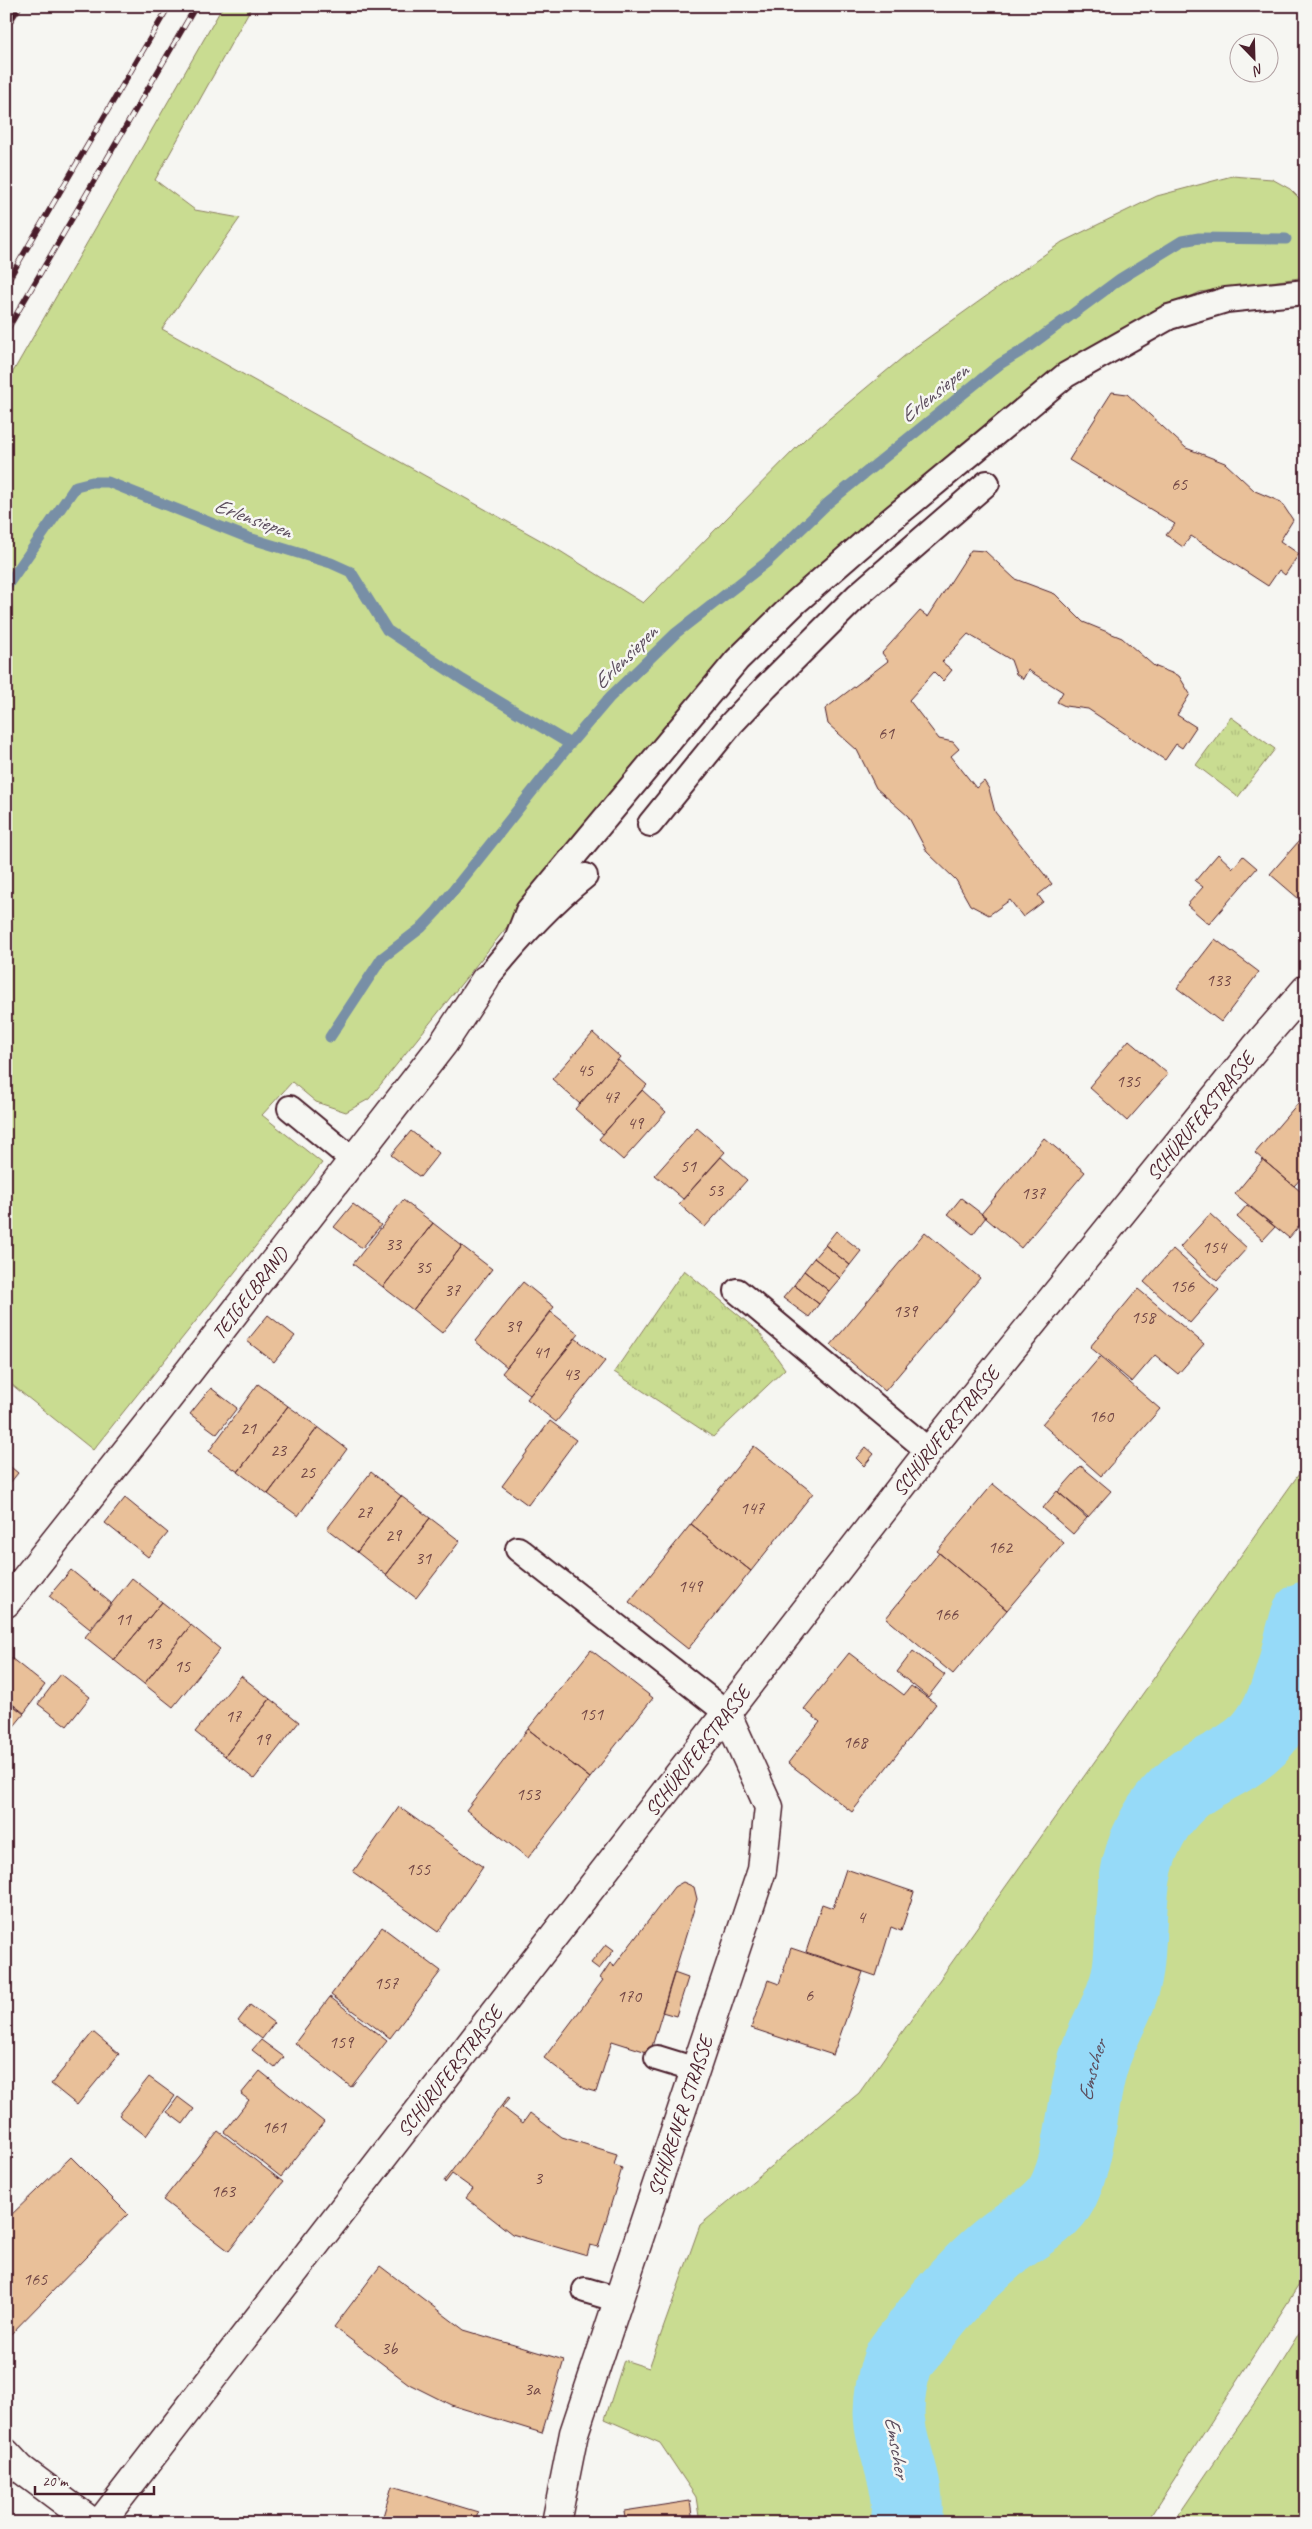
<svg xmlns="http://www.w3.org/2000/svg" width="1312" height="2529" font-family="Caveat,sans-serif">
<style>
.green{fill:#c9dc91;stroke:#8a7e5e}
.park{fill:url(#park-tufts);stroke:#8a7e5e}
.lines{fill:none;stroke-linecap:round;stroke-linejoin:round}
.stream{stroke:#788fa6;stroke-width:11}
.river{stroke:#96daf8;stroke-width:71}
.building{fill:#e9c099;stroke:#4a1f2b}
.service-casing{stroke:#4a1f2b;stroke-width:28}
.minor-casing{stroke:#4a1f2b;stroke-width:31}
.secondary-casing{stroke:#4a1f2b;stroke-width:31}
.service{stroke:#f6f6f2;stroke-width:24}
.minor{stroke:#f6f6f2;stroke-width:28}
.secondary{stroke:#f6f6f2;stroke-width:28}
.rail-casing{stroke:#4a1f2b;stroke-width:5.5}
.rail{stroke:#f6f6f2;stroke-width:4;stroke-dasharray:11;stroke-linecap:butt}
.labels{text-anchor:middle;stroke-width:5;stroke-linejoin:round;paint-order:stroke}
.number-label{font-size:18px;fill:#724746}
.street-label{font-size:20px;fill:#4a1f2b;stroke:#f6f6f2}
.water-label{font-size:21px;font-style:italic;fill:#5d4e5e;stroke:#f6f6f2}
</style>
<defs>
<pattern id="park-tufts" width="24" height="20" patternUnits="userSpaceOnUse" patternTransform="scale(1.25)"><rect width="24" height="20" fill="#c9dc91"/><path d="M3 7l-1-3M5 7V3M7 7l1-3M15 17l-1-3M17 17v-4M19 17l1-3" fill="none" stroke="#aebc7d"/></pattern>
</defs>
<rect width="100%" height="100%" fill="#f6f6f2"/>
<filter id="ink" filterUnits="userSpaceOnUse"><feTurbulence type="fractalNoise" baseFrequency=".02" numOctaves="2"/><feDisplacementMap in="SourceGraphic" scale="10" xChannelSelector="R" yChannelSelector="G"/><feConvolveMatrix kernelMatrix="1 2 1 2 8 2 1 2 1" color-interpolation-filters="sRGB"/></filter>
<g filter="url(#ink)">
<!-- green -->
<path class="green" d="M223,6h29l-97,174 40,30 45,8 -78,111 398,222 83,52 163,-165 108,-90 148,-106 95,-46 75,-20 40,3 18,10 16,16v67l-7,6 -99,14 -102,51 -142,105 -240,218 -347,433 -23,13 -30,-10 -24,-20 -30,33 60,48 -229,287 -87,-70v-996z
M1306,1464v810l-160,249h-446l-4,-26 -36,-54 -55,-24 19,-59 25,8 51,-143 159,-132z
M1306,2322v201h-133l93,-137z"/>
<!-- park -->
<path class="park" d="M1231,717l44,32 -37,48 -42,-32z
M684,1270l74,61 27,38 -72,68 -99,-65z"/>
<g class="lines">
<!-- stream -->
<path class="stream" d="M6,587l70,-101 16,-4h16l141,56 82,25 20,9 36,58 76,50 107,64 40,-47 66,-64 91,-71 61,-59 172,-139 28,-17 92,-68 62,-38 17,-3 87,1
M330,1037l52,-79 39,-30 16,-17 133,-167"/>
<!-- river -->
<path class="river" id="s1" d="M906,2523c7,-38 -16,-73 -17,-110 0,-16 4,-37 9,-52 3,-7 11,-14 16,-21 25,-35 56,-70 90,-97 19,-15 47,-28 59,-51 19,-40 18,-87 30,-129 9,-33 30,-59 35,-94 6,-45 -1,-93 21,-135 11,-23 30,-45 53,-58 20,-11 40,-20 57,-37 29,-32 35,-82 47,-122"/>
</g>
<!-- building -->
<path class="building" d="M1112,392l15,2 59,54 39,15 30,28 26,11 12,18 -13,21 19,13 -14,21 -6,-5 -11,16 -77,-50 -8,11 -17,-12 9,-11 -106,-64z
M971,550l14,1 30,28 40,15 28,28 39,16 32,28 25,10 11,18 -13,21 19,12 -14,21 -6,-4 -11,16 -77,-51 -23,-3 -8,-4 6,-10 -35,-22 -5,9 -7,-5 -5,-14 -43,-26 -26,28 10,8 -9,11 -9,-9 -25,28 30,39 14,3 6,7 -8,7 25,32 8,-7 5,8 6,23 57,72 -14,11 5,7 -20,15 -13,-17 -21,15 -19,-10 -14,-25 -29,-28 -19,-36 -32,-28 -19,-38 -29,-26 -3,-15 63,-48 -6,-8 38,-42 8,6z
M1306,833v72l-36,-31z
M1218,854l15,14 10,-12 14,12 -48,56 -22,-19 16,-18 -8,-6z
M1215,939l44,33 -38,50 -44,-34z
M593,1033l27,24 -40,47 -28,-25z
M1129,1040l39,34 -41,47 -38,-34z
M618,1060l29,25 -44,49 -28,-25z
M642,1090l24,22 -43,48 -24,-21z
M1299,1102l7,7v64l-12,13 -39,-33z
M697,1128l28,24 -42,47 -28,-24z
M411,1131l28,22 -19,24 -29,-22z
M1044,1138l41,34 -64,76 -40,-34z
M721,1157l26,23 -42,47 -26,-23z
M1263,1160l43,36v22l-17,20 -54,-44z
M961,1198l25,19 -13,17 -25,-20z
M403,1200l30,23 -50,64 -30,-23z
M353,1204l28,21 -19,23 -28,-21z
M1247,1205l28,22 -12,13 -26,-23z
M1210,1214l37,34 -30,33 -37,-34z
M433,1223l29,23 -49,64 -30,-23z
M836,1231l25,20 -11,14 -25,-20z
M925,1232l55,46 -95,113 -54,-46z
M825,1245l25,20 -10,13 -26,-20z
M462,1246l30,23 -50,64 -29,-23z
M1173,1249l46,41 -29,33 -46,-41z
M814,1258l26,20 -11,13 -25,-20z
M804,1271l25,20 -10,13 -25,-19z
M523,1282l31,25 -47,60 -32,-26z
M794,1285l25,19 -10,13 -26,-19z
M1138,1289l66,55 -26,30 -23,-19 -23,27 -42,-35z
M551,1312l28,22 -49,61 -28,-22z
M268,1315l27,21 -21,26 -27,-21z
M575,1338l30,23 -49,61 -29,-23z
M1100,1357l60,52 -59,67 -59,-52z
M258,1384l30,22 -50,66 -29,-21z
M211,1388l26,20 -20,26 -27,-20z
M288,1406l30,21 -50,67 -30,-22z
M550,1421l26,19 -48,65 -26,-19z
M318,1427l29,22 -49,67 -30,-22z
M754,1446l59,47 -62,78 -60,-47z
M866,1447l8,7 -10,12 -8,-8z
M6,1463l12,10 -12,15z
M1081,1466l30,25 -23,26 -30,-25z
M371,1472l30,24 -44,56 -30,-23z
M993,1484l71,59 -57,67 -70,-59z
M1057,1491l30,27 -14,16 -30,-26z
M401,1496l29,22 -44,57 -29,-23z
M125,1498l43,35 -20,24 -43,-34z
M430,1518l30,23 -44,57 -30,-23z
M691,1524l60,47 -63,78 -59,-47z
M939,1553l68,57 -54,64 -67,-56z
M71,1570l40,33 -21,26 -41,-33z
M132,1578l30,24 -48,58 -29,-23z
M162,1602l29,23 -47,59 -30,-24z
M191,1625l29,24 -47,58 -29,-23z
M591,1650l62,48 -63,80 -62,-49z
M913,1651l32,24 -17,22 -31,-25z
M849,1653l55,42 7,-9 25,18 -84,108 -64,-49 32,-41 -16,-13z
M6,1654l39,31 -21,28 -18,-14z
M61,1674l29,23 -23,29 -29,-22z
M241,1676l29,23 -45,57 -30,-24z
M270,1699l29,23 -45,57 -29,-23z
M6,1700l18,14 -18,22z
M528,1729l62,49 -62,80 -62,-48z
M399,1807l84,60 -45,65 -85,-60z
M846,1869l68,23 -13,39 -10,-4 -15,49 -70,-24 16,-48 11,4z
M683,1882l11,5 3,12 -47,154 -38,-12 -16,51 -11,-3 -41,-31 59,-78 -3,-2 10,-15 4,3 60,-79z
M382,1927l59,44 -51,67 -59,-43z
M606,1944l8,6 -15,19 -8,-6z
M791,1948l72,24 -30,83 -82,-27 17,-48 11,4z
M674,1973l14,5 -12,38 -14,-4z
M330,1997l57,44 -36,46 -56,-44z
M250,2005l24,18 -12,16 -24,-18z
M93,2032l26,22 -42,51 -26,-21z
M261,2040l23,17 -9,11 -23,-18z
M260,2071l64,51 -43,55 -57,-45 25,-32 -8,-6z
M149,2077l26,19 -29,40 -27,-21z
M178,2097l16,12 -11,15 -16,-12z
M508,2097l2,1 -8,9 21,16 7,-10 32,24 55,17 -3,11 8,3 -24,79 -8,-2 -3,11 -75,-22 -46,-36 7,-9 -21,-15 -7,9 -1,-2z
M218,2131l65,51 -54,69 -66,-51z
M71,2157l57,57 -122,125v-119z
M380,2266l84,64 100,30 -22,73 -91,-28 -42,-21 -75,-57z
M392,2486l86,26 -4,11h-93z
M690,2501l3,22h-67l-2,-12z"/>
<g class="lines">
<!-- service casing -->
<g class="service-casing">
<path id="service" d="M650,824l82,-101 34,-36 92,-92 129,-112
M517,939l11,-28 209,-251 59,-58 85,-74 185,-153 103,-58 57,-17 80,-8
M485,980c31,-39 62,-74 100,-104
M290,1108l63,52
M737,1291l192,160
M518,1549l208,163
M657,2058l39,12
M585,2290l34,10"/>
</g>
<!-- minor casing -->
<g class="minor-casing">
<g id="minor">
<path id="s2" d="M6,1603l149,-188 288,-371 42,-64"/>
<path d="M6,2453l15,16 72,54"/>
<path id="s3" d="M556,2523l18,-90 188,-563 7,-63 -43,-95"/>
</g>
</g>
<!-- secondary casing -->
<g class="secondary-casing">
<g id="secondary">
<path id="s4" d="M100,2523l829,-1072 326,-403 51,-59"/>
</g>
</g>
<!-- service -->
<use href="#service" class="service"/>
<!-- minor -->
<use href="#minor" class="minor"/>
<!-- secondary -->
<use href="#secondary" class="secondary"/>
<!-- rail casing -->
<g class="rail-casing">
<path id="rail" d="M6,28l14,-22
M6,284l163,-278
M6,332l190,-326"/>
</g>
<!-- rail -->
<use href="#rail" class="rail"/>
</g>
</g>
<g class="labels">
<!-- number labels -->
<g class="number-label">
<text x="1179" y="490">65</text>
<text x="886" y="739">61</text>
<text x="1218" y="986">133</text>
<text x="585" y="1076">45</text>
<text x="1128" y="1087">135</text>
<text x="611" y="1103">47</text>
<text x="635" y="1129">49</text>
<text x="688" y="1172">51</text>
<text x="715" y="1196">53</text>
<text x="1033" y="1199">137</text>
<text x="393" y="1250">33</text>
<text x="1214" y="1253">154</text>
<text x="423" y="1273">35</text>
<text x="1182" y="1292">156</text>
<text x="452" y="1296">37</text>
<text x="905" y="1317">139</text>
<text x="1143" y="1323">158</text>
<text x="513" y="1332">39</text>
<text x="541" y="1358">41</text>
<text x="571" y="1380">43</text>
<text x="1101" y="1422">160</text>
<text x="248" y="1434">21</text>
<text x="278" y="1456">23</text>
<text x="307" y="1478">25</text>
<text x="752" y="1514">147</text>
<text x="364" y="1518">27</text>
<text x="393" y="1541">29</text>
<text x="1000" y="1553">162</text>
<text x="423" y="1564">31</text>
<text x="690" y="1592">149</text>
<text x="946" y="1620">166</text>
<text x="123" y="1625">11</text>
<text x="153" y="1649">13</text>
<text x="182" y="1672">15</text>
<text x="591" y="1720">151</text>
<text x="233" y="1722">17</text>
<text x="262" y="1745">19</text>
<text x="855" y="1748">168</text>
<text x="528" y="1800">153</text>
<text x="418" y="1875">155</text>
<text x="861" y="1923">4</text>
<text x="386" y="1989">157</text>
<text x="809" y="2001">6</text>
<text x="629" y="2002">170</text>
<text x="341" y="2048">159</text>
<text x="274" y="2133">161</text>
<text x="538" y="2184">3</text>
<text x="223" y="2197">163</text>
<text x="35" y="2285">165</text>
<text x="389" y="2354">3b</text>
<text x="532" y="2395">3a</text>
</g>
<!-- street labels -->
<g class="street-label">
<text dy="7" stroke="none"><textPath href="#s4" startOffset="1786">SCHÜRUFERSTRASSE</textPath></text>
<text dy="7" stroke="none"><textPath href="#s2" startOffset="394">TEIGELBRAND</textPath></text>
<text dy="7" stroke="none"><textPath href="#s4" startOffset="1381">SCHÜRUFERSTRASSE</textPath></text>
<text dy="7" stroke="none"><textPath href="#s4" startOffset="976">SCHÜRUFERSTRASSE</textPath></text>
<text dy="7" stroke="none"><textPath href="#s4" startOffset="571">SCHÜRUFERSTRASSE</textPath></text>
<text dy="7" stroke="none"><textPath href="#s3" startOffset="426">SCHÜRENER STRASSE</textPath></text>
</g>
<!-- water labels -->
<g class="water-label">
<text transform="translate(934 393) rotate(-39)" y="7">Erlensiepen</text>
<text transform="translate(253 518) rotate(20)" y="7">Erlensiepen</text>
<text transform="translate(625 657) rotate(-45)" y="7">Erlensiepen</text>
<text dy="7" stroke="none"><textPath href="#s1" startOffset="528">Emscher</textPath></text>
<text transform="translate(897 2447) rotate(80)" y="7">Emscher</text>
</g>
</g>
<!-- margin -->
<rect width="1312" height="2529" fill="none" stroke="#f6f6f2" stroke-width="25"/>
<rect x="12" y="12" width="1287" height="2504" fill="none" stroke="#4a1f2b" stroke-width="2" filter="url(#ink)"/>
<!-- north arrow -->
<g transform="translate(1254 58) rotate(157)"><circle r="24" fill="#f6f6f2" stroke="#b1a0a2"/>
<path d="M0-4L9 19L0 12L-9 19Z" fill="#4a1f2b"/>
<text y="-8" font-size="14" font-weight="bold" text-anchor="middle" fill="#4a1f2b">N</text>
</g>
<!-- scale -->
<path d="M35 2486v8h119v-8" fill="none" stroke="#4a1f2b" stroke-width="2.5"/>
<text x="42" y="2486" font-size="15" fill="#4a1f2b" stroke="#f6f6f2" stroke-width="4" paint-order="stroke">20 m</text>
</svg>
